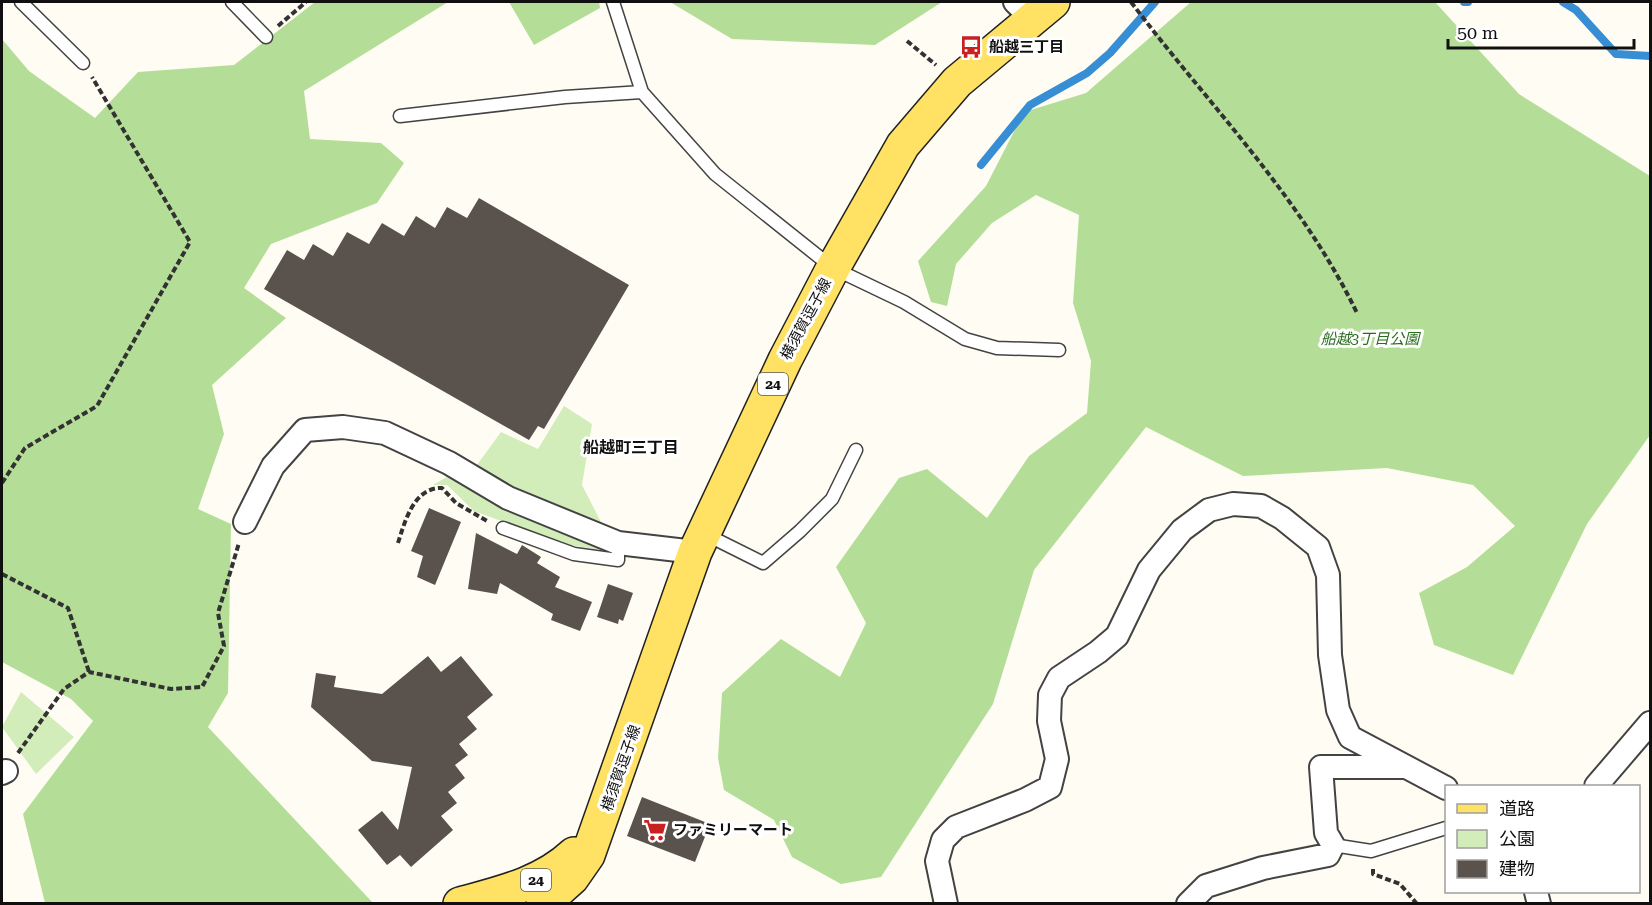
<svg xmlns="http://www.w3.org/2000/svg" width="1652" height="905" font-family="'Roboto Serif','Noto Sans JP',serif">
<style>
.green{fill:#d2ecba}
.forest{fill:#b4de98}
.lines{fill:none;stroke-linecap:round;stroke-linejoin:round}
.stream{stroke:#388ed4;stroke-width:8}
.building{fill:#5a524c}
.lane-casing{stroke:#434343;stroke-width:15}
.street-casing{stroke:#434343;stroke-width:26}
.primary-casing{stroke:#212121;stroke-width:36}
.path{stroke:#323232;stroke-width:4;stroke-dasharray:6 3;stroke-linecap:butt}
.lane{stroke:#fff;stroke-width:12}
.street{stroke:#fff;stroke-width:22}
.primary{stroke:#ffe164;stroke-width:33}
.labels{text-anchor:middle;stroke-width:6;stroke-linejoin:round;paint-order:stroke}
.shield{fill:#fff;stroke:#585858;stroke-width:1.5}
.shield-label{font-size:14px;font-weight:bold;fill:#101010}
.poi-label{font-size:15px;font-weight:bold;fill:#101010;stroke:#fff;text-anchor:start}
.street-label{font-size:15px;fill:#101010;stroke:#fff}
.park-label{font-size:15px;font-style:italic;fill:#286d1c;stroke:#fff}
.neighbourhood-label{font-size:16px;font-weight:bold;fill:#101010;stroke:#fff}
</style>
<rect width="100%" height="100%" fill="#fffdf3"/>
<!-- green -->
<path class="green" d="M564,406l28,18 -10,61 20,39 -94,-37 -31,-22 24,-33 37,17z
M450,475l20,14 71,32 13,10 60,21 -50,-8 -90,-33 -27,-26h-14z
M21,692l53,45 -38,37 -34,-47z"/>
<!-- forest -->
<path class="forest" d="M315,2h133l-144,89 6,48 71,4 23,20 -27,40 -106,41 -27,44 42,30 -74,67 12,49 -26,75 33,15 -3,169 -20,34 165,176h-328l-22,-89 70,-93 -22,-22 -69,-37v-623l27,32 66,47 43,-46 96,-7z
M509,2h90l1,6 -66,37z
M670,2h272l-67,43 -143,-6z
M1191,2h244l84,92 131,82v259l-63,89 -74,151 -79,-30 -15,-52 48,-26 48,-41 -42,-41 -86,-17 -144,8 -97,-49 -112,143 -41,134 -112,173 -40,7 -49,-27 -18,-37 -50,-30 -6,-32 4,-65 59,-54 59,38 26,-54 -30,-56 63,-89 28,-9 60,49 42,-62 58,-43 4,-52 -18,-58 6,-88 -43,-20 -44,28 -36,41 -9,42 -16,-4 -13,-41 68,-75 38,-74 62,-19z"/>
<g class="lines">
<!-- stream -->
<path class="stream" d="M1464,2h4
M1563,2l13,8 40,44 34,2
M981,165l49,-60 57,-32 23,-20 45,-51"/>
</g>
<!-- building -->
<path class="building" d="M479,198l150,87 -85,144 -6,-3 -9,14 -265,-151 23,-39 17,10 9,-16 20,12 14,-24 22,12 13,-21 22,13 12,-20 19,12 12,-21 20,11z
M429,508l32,14 -26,63 -18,-8 6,-21 -12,-5z
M476,533l41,21 5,-9 19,12 -4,6 23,14 -5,10 37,15 -12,29 -29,-11 2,-6 -53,-31 -3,11 -29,-5z
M608,584l25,9 -10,28 -4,-2 -1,5 -21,-7z
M428,656l13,16 20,-16 32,39 -26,22 10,12 -18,15 9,11 -13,10 10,13 -17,14 9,11 -16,13 12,14 -42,37 -11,-12 -13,10 -29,-35 24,-19 16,19 14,-63 -40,-6 -61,-54 5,-34 20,3 -2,11 48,7z
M642,797l68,27 -15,38 -68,-26z"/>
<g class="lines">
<!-- lane casing -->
<g class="lane-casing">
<path id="lane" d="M21,2l62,61
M232,2l34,35
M613,2l29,90 73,82 118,94 71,34 61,37 32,9 62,2
M400,116l165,-19 77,-5
M503,528l71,26 44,6v-17
M705,534l58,29 37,-32 32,-32 24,-49
M1333,845l38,6 75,-23"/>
</g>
<!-- street casing -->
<g class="street-casing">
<path id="street" d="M1015,2l17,17
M245,522l28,-56 32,-36 38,-3 42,6 64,30 59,35 110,45 77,9
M2,773l4,-2
M1596,786l54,-63
M1536,892l3,12
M946,904l-9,-43 6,-21 13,-13 69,-27 25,-13 7,-28 -8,-38 1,-26 9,-17 39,-26 19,-16 32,-66 33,-40 27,-20 24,-6 28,2 21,12 36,29 10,28 2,80 8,55 12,27 96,51
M1188,904l18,-18 57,-18 65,-13 5,-10 -7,-12 -5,-66h83"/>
</g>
<!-- primary casing -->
<g class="primary-casing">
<path id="primary" d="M460,904c40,-11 82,-20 114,-50
M543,904l29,-26 16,-23 107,-303 90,-192 48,-92 70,-123 54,-63 96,-80"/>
</g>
<!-- path -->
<path class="path" d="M1131,2c77,102 170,195 226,311
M278,26l28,-24
M907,41l29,24
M2,483l23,-35 72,-42 93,-164 -98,-165
M398,543c7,-22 16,-56 44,-55l14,15 33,19
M2,574l66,34 21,64
M18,753l46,-64 25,-17 82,17 31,-2 22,-41 -6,-33 21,-70
M1373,869v5l27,10 17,20"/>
<!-- lane -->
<use href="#lane" class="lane"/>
<!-- street -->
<use href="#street" class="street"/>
<!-- primary -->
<use href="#primary" class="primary"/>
</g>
<!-- icons -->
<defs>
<g id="bus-bare" transform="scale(1.8)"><path d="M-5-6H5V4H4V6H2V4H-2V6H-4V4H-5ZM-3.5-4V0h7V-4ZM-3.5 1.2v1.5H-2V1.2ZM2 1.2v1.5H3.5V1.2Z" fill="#c92020" stroke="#fff" stroke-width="2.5" paint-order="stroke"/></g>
<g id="supermarket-bare" transform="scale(1.8)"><path d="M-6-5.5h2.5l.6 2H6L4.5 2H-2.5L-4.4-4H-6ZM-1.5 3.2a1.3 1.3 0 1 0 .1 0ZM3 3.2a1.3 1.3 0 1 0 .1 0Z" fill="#c92020" stroke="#fff" stroke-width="2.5" paint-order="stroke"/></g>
</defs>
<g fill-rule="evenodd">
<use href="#bus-bare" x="971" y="47"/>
<use href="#supermarket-bare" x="655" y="830"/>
</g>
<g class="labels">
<!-- shield labels -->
<g class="shield">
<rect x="758" y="373" width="30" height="22" rx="4.5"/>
<rect x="521" y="869" width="30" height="22" rx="4.5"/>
</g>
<g class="shield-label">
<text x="773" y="389">24</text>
<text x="536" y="885">24</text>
</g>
<!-- poi labels -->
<g class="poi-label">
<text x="989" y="52">船越三丁目</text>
<text x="673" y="835">ファミリーマート</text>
</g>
<!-- street labels -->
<g class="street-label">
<text transform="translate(806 319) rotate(-62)" y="5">横須賀逗子線</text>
<text transform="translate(621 768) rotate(-71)" y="5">横須賀逗子線</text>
</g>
<!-- park labels -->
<g class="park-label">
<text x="1370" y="344">船越3丁目公園</text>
</g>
<!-- neighbourhood labels -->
<g class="neighbourhood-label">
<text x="631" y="453">船越町三丁目</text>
</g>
</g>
<!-- border -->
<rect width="1652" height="905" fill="none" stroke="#101010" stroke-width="6"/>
<!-- legend -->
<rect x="1445" y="785" width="195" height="108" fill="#ffffff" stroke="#9f9f9f" stroke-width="1.5"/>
<rect x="1457" y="804" width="30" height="9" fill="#ffe164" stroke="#9f9f9f" stroke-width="1.5"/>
<text x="1499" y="815" font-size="18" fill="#101010">道路</text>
<rect x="1457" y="830" width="30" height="18" fill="#d2ecba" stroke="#9f9f9f" stroke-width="1.5"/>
<text x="1499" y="845" font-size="18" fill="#101010">公園</text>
<rect x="1457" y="860" width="30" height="18" fill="#5a524c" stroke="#9f9f9f" stroke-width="1.5"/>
<text x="1499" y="875" font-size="18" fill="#101010">建物</text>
<!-- scale -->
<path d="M1448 39v9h186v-9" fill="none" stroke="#101010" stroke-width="3"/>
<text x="1457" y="39" font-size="18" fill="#101010" stroke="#ffffff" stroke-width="4.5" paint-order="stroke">50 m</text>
</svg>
